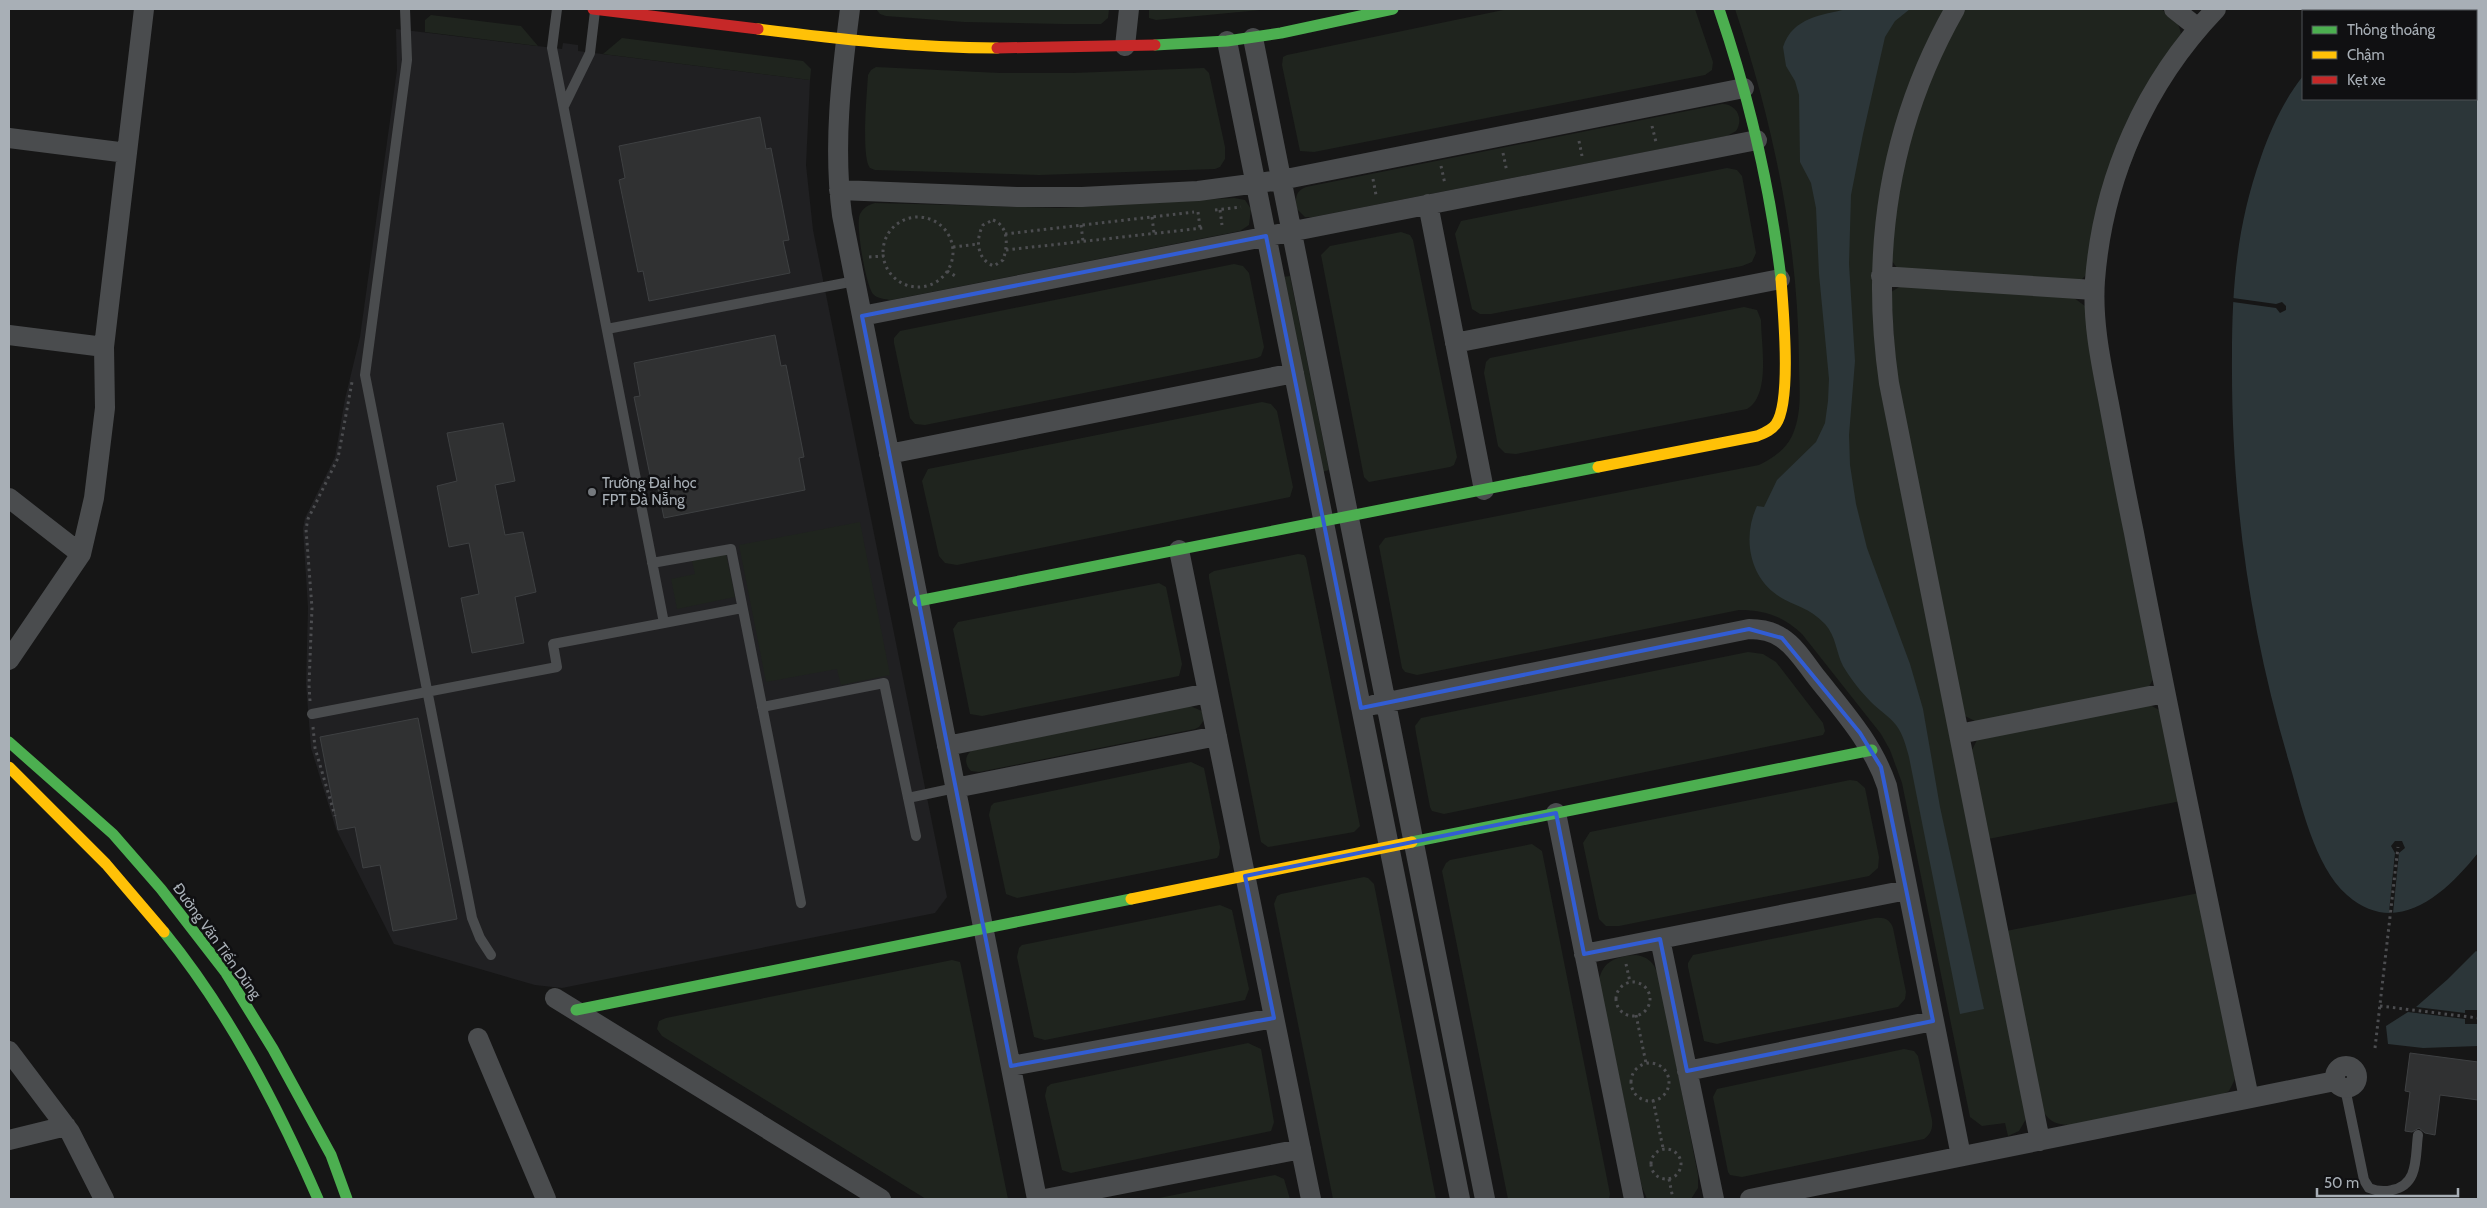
<svg xmlns="http://www.w3.org/2000/svg" width="2487" height="1208" font-family="Cabin,sans-serif">
<style>
.built{fill:#202022}
.green{fill:#1f241e}
.water{fill:#2c3639}
.pier{fill:#161616}
.building{fill:#303132;stroke:#3e4042}
.lines{fill:none;stroke-linecap:round;stroke-linejoin:round}
.path{stroke:#4c4d50;stroke-width:3;stroke-dasharray:2.5 4;stroke-linecap:butt}
.lane{stroke:#4a4c4e;stroke-width:10}
.street{stroke:#4a4c4e;stroke-width:20}
.fast{stroke:#4caf50;stroke-width:11}
.slow{stroke:#ffc107;stroke-width:11}
.jam{stroke:#c62828;stroke-width:11}
.marked{fill:none;stroke:#325dd3;stroke-width:4;stroke-linejoin:round}
.poi-dot{fill:#75797e;stroke:#101012;stroke-width:2}
.labels{text-anchor:middle;stroke-width:5;stroke-linejoin:round;paint-order:stroke}
.poi-label{font-size:15px;fill:#a8afb6;stroke:#101012;text-anchor:start}
.street-label{font-size:15px;fill:#a8afb6;stroke:#101012}
</style>
<rect width="100%" height="100%" fill="#161616"/>
<!-- built -->
<path class="built" d="M396,29l166,20 1,-6 15,2v6l232,29 -4,85 7,65 134,667 -12,16 -373,75 -27,-3 -141,-41 -58,-115 -25,-81 -5,-64 2,-76 -5,-79 2,-11 30,-61 10,-58 15,-62 37,-267z"/>
<!-- green -->
<path class="green" d="M876,9h233l-1,9 -7,6h-38l-99,-2 -78,-6 -6,-2z
M1149,9h121l-114,11 -7,-2z
M1508,9h187l18,53 -1,8 -7,5 -391,77 -14,-1 -18,-86 1,-8 4,-2z
M1735,9h211l-65,183 -9,92 4,57 150,778 -7,12 -11,5 -3,-13 -23,3 -12,-9 -68,-334 -12,-33 -9,-16 -79,-100c-19,-18 -37,-24 -63,-24l-322,65 -12,-3 -3,-4 -23,-122 6,-8 374,-73c13,-6 27,-16 33,-29 11,-24 7,-50 7,-75 -1,-121 -26,-238 -64,-352z
M1963,9h198c10,7 20,14 20,27l-94,238 -6,6 -183,-11 -7,-9 6,-71 26,-95z
M431,15l90,11 17,20 -113,-14v-12z
M622,38l181,23 8,8 -1,11 -207,-26z
M876,67l124,6h73l131,-5 5,5 16,74v12l-5,8 -5,2 -176,6 -164,-5 -5,-2c-9,-11 -3,-75 -2,-93l3,-5z
M1722,104c15,0 22,15 14,27l-9,5 -414,81h-8l-8,-8c-2,-10 -2,-18 9,-22z
M1727,168l10,2 5,6 14,77 -4,9 -10,4 -251,48h-11l-8,-5 -17,-75 6,-13z
M1234,198l11,2 6,9 -2,16 -9,6 -349,69c-6,-1 -13,-1 -18,-6 -7,-8 -18,-70 -13,-80 3,-6 8,-9 15,-11l185,5z
M1401,232l9,3 3,5 44,217 -3,8 -4,2 -81,15 -5,-5 -43,-222 9,-9z
M1234,264l9,2 6,7 15,74 -3,9 -4,2 -332,67 -10,-1 -5,-6 -16,-75v-5l6,-7z
M1290,276l39,194 -7,2 -39,-195z
M1901,286l173,12 11,8 69,372 -6,10 -171,34 -12,-6 -68,-326 -6,-98z
M1744,307l13,3 4,10c0,24 10,75 -14,89l-231,45 -11,-1 -7,-7 -14,-73 2,-11 4,-4z
M1262,402l9,2 6,7 16,76 -3,10 -333,68 -12,-2 -6,-7 -17,-75 6,-12z
M860,522l30,153 -49,10 -4,-16 -71,13 -27,-137z
M726,554l9,43 -58,12 -6,-30 24,-5 -3,-13z
M1298,554l6,1 2,3 54,268 -6,6 -86,15 -7,-5 -52,-264v-4l5,-3z
M1159,583l7,4 16,77 -3,12 -197,40 -12,-2 -17,-85 5,-7z
M1748,652l15,2 13,8 47,61 2,8 -2,4 -379,79 -12,-3 -2,-4 -14,-74 -1,-7 6,-8z
M2150,705l11,6 20,90 -193,38 -16,-89 5,-10z
M1190,706l12,5 2,9 -5,7 -4,2 -216,43 -8,-1c-6,-6 -7,-14 0,-20z
M1191,762l13,6 16,79 -1,8 -2,3 -200,40 -11,-4 -17,-79 2,-9 3,-3z
M1850,780l7,1 8,7 14,69 -1,11 -9,8 -250,50h-13l-7,-7 -16,-76 7,-11z
M1532,844l10,7 68,343 -1,5h-101l-66,-328 4,-8 4,-3z
M1364,877l4,1 6,6 62,315h-103l-59,-295 3,-8 4,-2z
M2199,893l36,186 -6,12 -6,3 -153,31c-12,0 -21,-3 -27,-14l-37,-180z
M1220,905l12,5 17,79 -4,11 -200,40 -11,-3 -17,-80 2,-9 3,-3z
M1875,918c9,-1 15,1 18,10l13,64 -1,7 -7,8 -173,35 -8,2 -13,-3 -16,-74v-4l5,-8z
M1636,955c21,3 22,20 26,37l36,183v13l-7,11h-44l-5,-12 -43,-206c3,-20 18,-25 37,-26z
M952,960l8,2 1,4 47,233h-82l-264,-163 -5,-7 2,-8 7,-3z
M1248,1043l13,6 13,73 -3,9 -200,42 -9,-3 -17,-74 2,-9 4,-3z
M1904,1049l10,2 4,5 14,64c1,8 -1,14 -8,19l-182,38 -12,-2 -2,-3 -15,-75 4,-8z
M1275,1175l9,4 6,20h-136z"/>
<!-- water -->
<path class="water" d="M1847,9h63l-15,12 -10,16 -22,97 -12,61 -2,69 6,97 -6,74 1,30 6,39 11,44 43,116 13,45 17,98 44,202 -24,5 -51,-257c-3,-11 -6,-23 -13,-32 -7,-9 -17,-15 -25,-23 -10,-10 -21,-24 -28,-36 -7,-14 -7,-30 -18,-42 -17,-18 -30,-17 -48,-29 -29,-20 -34,-60 -20,-89l7,1 13,-27 39,-38 9,-19 3,-22 1,-22 -10,-105 -3,-66 -5,-25 -11,-21 -1,-67 -4,-14 -9,-15 -3,-19c10,-30 39,-32 64,-38z
M2368,9h110v844c-32,40 -81,86 -131,42 -33,-29 -46,-92 -58,-133 -40,-136 -58,-264 -57,-406 0,-71 5,-131 29,-199 10,-29 23,-57 42,-81v23h173v-88h-110z
M2476,951l2,1v58h-13v3l-49,-6 32,-28z
M2408,1012l57,7v5h13v22l-55,2 -35,-4 -2,-18z"/>
<!-- pier -->
<path class="pier" d="M2233,298l43,6 6,-2 4,4v4l-6,3 -4,-5 -43,-6z
M2395,841h7l3,7 -6,5 -6,60 -4,-1 6,-59 -4,-7z"/>
<!-- building -->
<path class="building" d="M760,117l6,32 5,-1 18,92 -6,1 7,32 -141,28 -6,-30 -5,1 -19,-92 6,-2 -6,-32z
M775,335l6,31 5,-1 18,92 -5,1 6,32 -141,28 -6,-29 -5,1 -19,-93 6,-1 -6,-33z
M503,423l12,58 -20,4 10,50 18,-3 13,60 -21,5 9,46 -52,10 -11,-55 18,-4 -10,-51 -20,4 -12,-61 20,-5 -10,-48z
M418,718l39,201 -64,12 -13,-66 -17,3 -8,-41 -17,3 -18,-93z
M2410,1053l68,9v38l-38,-5 -5,40 -10,-2 -6,-5 -7,4 -7,-1 5,-39 -5,-1z"/>
<g class="lines">
<!-- path -->
<path class="path" d="M1652,126l4,16
M1579,141l3,15
M1503,153l4,19
M1441,166l4,18
M1373,179l3,16
M1215,210l26,-3
M1220,210l2,15
M1198,212l2,16
M1152,217l2,16
M883 252a35 35 0 1 1 70 0a35 35 0 1 1-70 0Z
M993,220c16,6 15,26 10,40l-9,6c-17,-6 -19,-26 -11,-41z
M1081,225l2,16
M1005,234l189,-22
M953,247l25,-3
M1006,250l197,-22
M869,257l15,-1
M947,271l10,6
M310,701l-1,-16 3,-77 -6,-79 2,-10 30,-61 14,-76
M313,727l2,21 20,68
M1626,964l4,18
M1616 999a17 17 0 1 1 34 0a17 17 0 1 1-34 0Z
M2380,1006l98,12
M1636,1015l10,48
M2375,1048l23,-201
M1631 1082a19 19 0 1 1 38 0a19 19 0 1 1-38 0Z
M1653,1100l10,48
M1651 1164a15 15 0 1 1 30 0a15 15 0 1 1-30 0Z
M1669,1179l4,20"/>
<!-- lane -->
<path class="lane" d="M405,9l2,51 -42,315 107,543 8,20 11,17
M564,106l26,-53 5,-42
M607,329l248,-48
M652,563l79,-14 70,354
M664,623l78,-15
M762,707l122,-24 32,153
M312,714l245,-47 -4,-23 111,-21 -112,-575 5,-39
M908,798l47,-10
M2345,1088l19,92 5,8c7,3 15,4 23,2 27,-5 23,-33 26,-55"/>
<!-- street -->
<path class="street" d="M850,9c-9,69 -17,137 -8,206l195,984
M1955,9c-66,116 -85,242 -66,374l151,758
M2174,9l24,19
M2216,9c-71,74 -113,169 -121,271 -3,41 6,83 14,124 8,43 16,86 25,129 36,189 76,377 115,565
M1253,38l232,1161
M1227,41l233,1158
M1125,46l4,-37
M9,138l118,15
M839,190l178,7h65l116,-6 83,-11 463,-92
M1428,204l56,286
M1881,276l213,14
M862,316l895,-176
M9,335l95,12
M1455,343l325,-64
M889,454l405,-81
M9,498l72,56
M1179,550l132,649
M9,660l72,-106 13,-56 11,-90 -1,-61 40,-338
M1373,705l376,-76c12,0 23,2 33,9 14,9 24,26 35,40 27,34 56,66 70,108l74,370
M1959,734l206,-41
M947,746l261,-53
M955,788l262,-52
M1556,813l78,386
M1660,939l54,260
M1584,954l323,-64
M555,998l326,201
M478,1038l68,161
M9,1051l61,81 34,67
M2335 1077a11 11 0 1 1 22 0a11 11 0 1 1-22 0Z
M1011,1066l263,-48
M1687,1071l246,-50
M9,1140l57,-14
M1045,1199l256,-50
M1750,1199l585,-118"/>
<!-- fast -->
<path class="fast" d="M1719,9c30,88 51,177 62,270
M1155,45l72,-4 54,-8 112,-24
M918,601l680,-134
M9,742l104,92 48,55 65,84 47,76 58,106 16,44
M1412,842l460,-92
M164,932c65,80 113,173 154,267
M576,1010l555,-111"/>
<!-- slow -->
<path class="slow" d="M758,29c79,10 159,19 239,19
M1598,467l159,-31c7,-3 15,-6 19,-12 16,-23 7,-115 5,-145
M9,767l97,97 58,68
M1131,899l281,-57"/>
<!-- jam -->
<path class="jam" d="M593,9l165,20
M997,48l158,-3"/>
</g>
<!-- marked area -->
<path class="marked" d="M1266,236l95,472 388,-79 33,9 78,95 21,34 52,254 -246,50 -27,-132 -76,15 -28,-141 -311,63 29,142 -263,48 -149,-750z"/>
<!-- markers -->
<circle class="poi-dot" cx="592" cy="492" r="5"/>
<g class="labels">
<!-- poi labels -->
<g class="poi-label">
<text x="602" y="488">Trường Đại học<tspan x="602" dy="17">FPT Đà Nẵng</tspan></text>
</g>
<!-- street labels -->
<g class="street-label">
<text transform="translate(217 941) rotate(54)" y="5">Đường Văn Tiến Dũng</text>
</g>
</g>
<!-- border -->
<rect width="2487" height="1208" fill="none" stroke="#a8afb6" stroke-width="20"/>
<!-- legend -->
<rect x="2302" y="10" width="175" height="90" fill="#101012" stroke="#4d5054"/>
<rect x="2312" y="26" width="25" height="8" fill="#4caf50" stroke="#4d5054"/>
<text x="2347" y="35" font-size="15" fill="#a8afb6">Thông thoáng</text>
<rect x="2312" y="51" width="25" height="8" fill="#ffc107" stroke="#4d5054"/>
<text x="2347" y="60" font-size="15" fill="#a8afb6">Chậm</text>
<rect x="2312" y="76" width="25" height="8" fill="#c62828" stroke="#4d5054"/>
<text x="2347" y="85" font-size="15" fill="#a8afb6">Kẹt xe</text>
<!-- scale -->
<path d="M2317 1188v8h141v-8" fill="none" stroke="#a8afb6" stroke-width="2.5"/>
<text x="2324" y="1188" font-size="15" fill="#a8afb6" stroke="#101012" stroke-width="4" paint-order="stroke">50 m</text>
</svg>
